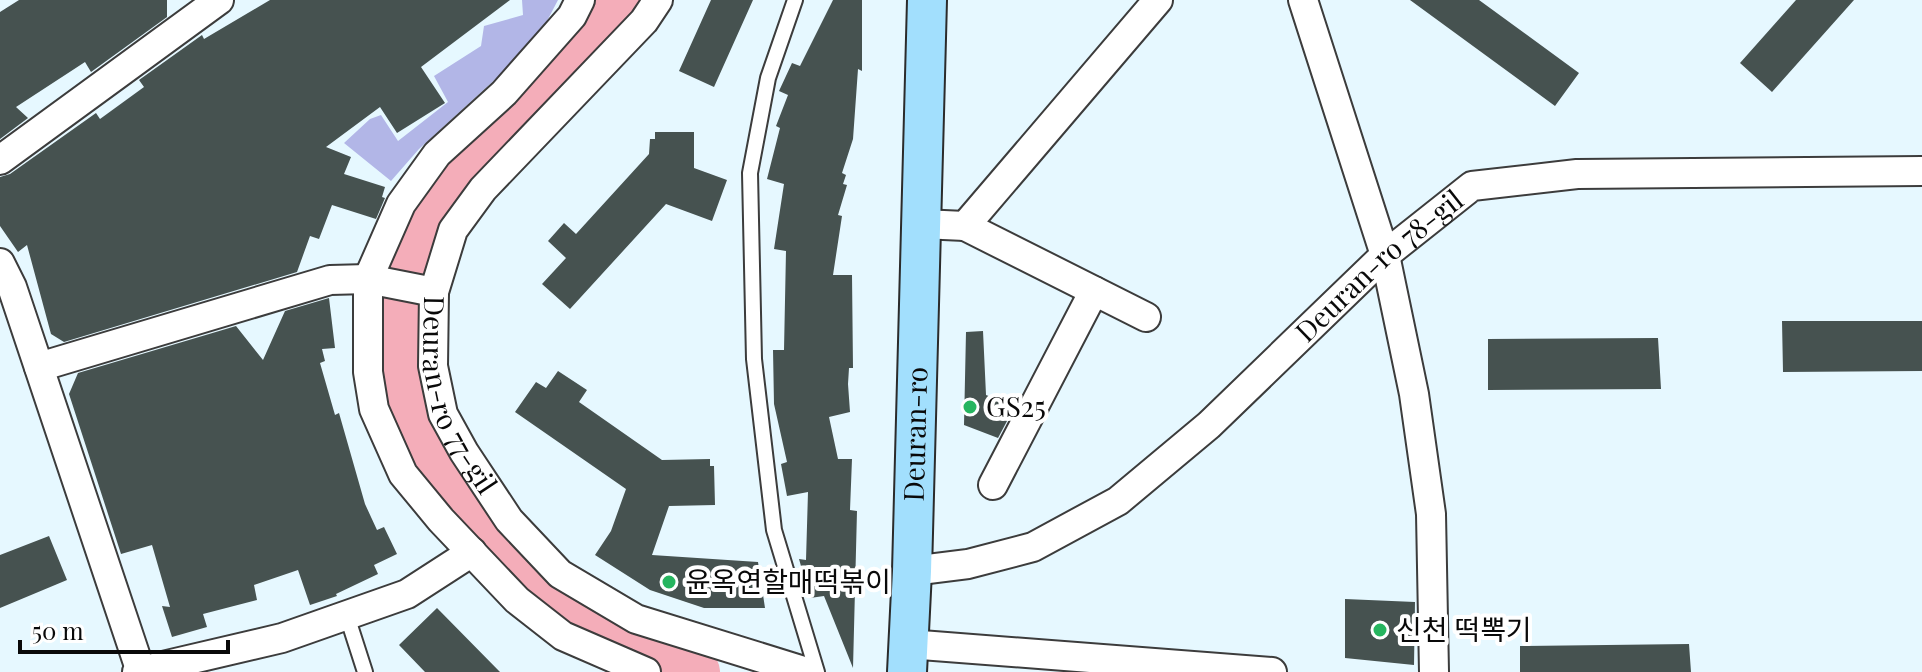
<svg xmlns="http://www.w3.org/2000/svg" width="1922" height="672" font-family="'Playfair Display','Noto Sans KR',serif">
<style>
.green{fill:#b2b6e7}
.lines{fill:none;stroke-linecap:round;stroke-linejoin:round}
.river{stroke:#f4adb9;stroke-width:50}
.building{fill:#465250}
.lane-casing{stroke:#3c3c3c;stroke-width:18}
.street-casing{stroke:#3c3c3c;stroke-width:32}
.secondary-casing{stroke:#2b2b2b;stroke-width:42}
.lane{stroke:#fff;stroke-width:14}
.street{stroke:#fff;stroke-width:28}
.secondary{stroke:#a2dffd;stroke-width:38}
.poi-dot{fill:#26b55f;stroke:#fff;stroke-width:3}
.labels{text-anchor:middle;stroke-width:8;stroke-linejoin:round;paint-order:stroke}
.street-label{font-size:28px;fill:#090909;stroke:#fff}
.poi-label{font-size:28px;fill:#090909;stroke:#fff;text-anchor:start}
</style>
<rect width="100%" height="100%" fill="#e6f8ff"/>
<!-- green -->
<path class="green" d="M522,0h36l-22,42 -117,107 -28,32 -47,-38 26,-24 11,-4 17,26 50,-39 -14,-26 47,-30 3,-20 39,-11z"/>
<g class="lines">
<!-- river -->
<path class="river" d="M620,0l-106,124 -58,57 -35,49 -14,39 -8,44 2,42 9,48 16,49 28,45 92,100 50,37 60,25 39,13"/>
</g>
<!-- building -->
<path class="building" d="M19,0h148v17l-76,55 -6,-10 -69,45 12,11 -28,21v-127z
M270,0h240l-89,67 24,36 -48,30 -17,-26 -54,40 25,10 -7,17 41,13 -3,10 3,1 -9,21 -44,-14 -13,34 -9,-3 -13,36 -233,70 -13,-8 -24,-89 -9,7 -18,-26v-49l10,-3 86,-61 4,6 44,-32 -5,-7 63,-45 2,4z
M711,0h42l-39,87 -35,-16z
M833,0h29v71l-4,-2 -5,70 -11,34 4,2 -3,9 4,1 -9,30 4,1 -9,59h19l1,93h-4l-1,16 2,28 -21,5 9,42h14l-2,51 7,1 -4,157 -29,-72 -14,2 -11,-39 7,1 2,-68 -21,4 -6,-32 6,-2 -13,-58 -1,-54h11l2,-99 -12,-2 10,-65 -17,-5 13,-51 -4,-2 12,-31 -9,-4 13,-28 8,3z
M1410,0h69l100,73 -24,33z
M1796,0h58l-82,92 -32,-29z
M655,132h39v36l33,12 -15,41 -46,-17 -96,105 -28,-25 24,-26 -18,-17 16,-18 12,11 73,-80 1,-15h5z
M329,298l6,50 -13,1 3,12 -5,2 15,52 4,-2 26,91 12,26 7,-3 13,27 -23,11 4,9 -42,20 1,2 -27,9 -12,-35 -44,15 3,15 -54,14 4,13 -35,10 -10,-31 8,1 -18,-62 -31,9 -52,-160 9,-21 158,-47 27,34 22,-49z
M1782,321h140v50l-139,1z
M983,331l3,64 29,11 -17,32 -34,-13 2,-93z
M1658,338l3,51 -173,1v-51z
M558,371l29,19 -8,12 83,58 48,-1v7h4l1,39 -46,1 -17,49 106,7 7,46h-61l-54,-18 -55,-35 16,-24 15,-42 -111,-77 21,-30 10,6z
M49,536l18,44 -67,28v-53z
M1345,599l70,3 -1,63 -69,-7z
M437,608l63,64h-75l-26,-27z
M1689,644l2,28h-171v-26z"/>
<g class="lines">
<!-- lane casing -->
<g class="lane-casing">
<path id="lane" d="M795,0l-27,78 -18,95 4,186 20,171 43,142
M347,616l18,56"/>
</g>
<!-- street casing -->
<g class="street-casing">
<g id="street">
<path d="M580,0l-8,16 -68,77 -67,61 -36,50 -33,75v93l6,37 29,65 38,46 76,80 46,36 83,36"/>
<path id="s1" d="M658,0l-14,21 -161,168 -30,41 -19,62 -1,74 10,48 21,38 45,68 51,54 76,45 171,53"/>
<path d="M1303,0l82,255 29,139 17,120 3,158"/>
<path d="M0,160l219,-160"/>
<path d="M922,224l43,2 193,-226"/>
<path d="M965,226l181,91"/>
<path d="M0,263l12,24 129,385"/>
<path d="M39,367l291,-87 38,-1 66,13"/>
<path d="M993,485l101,-194"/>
<path id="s2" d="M912,571l56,-7 65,-17 85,-46 91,-76 176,-170 87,-69 105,-12 345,-3"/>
<path d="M908,644l364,28"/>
<path d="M137,672l145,-34 125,-44 65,-42"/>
</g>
</g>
<!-- secondary casing -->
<g class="secondary-casing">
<g id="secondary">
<path id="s3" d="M907,672l5,-101 15,-571"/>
</g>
</g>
<!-- lane -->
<use href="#lane" class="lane"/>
<!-- street -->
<use href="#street" class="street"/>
<!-- secondary -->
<use href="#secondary" class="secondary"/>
</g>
<!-- markers -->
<g class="poi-dot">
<circle cx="970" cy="407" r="8"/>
<circle cx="669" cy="582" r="8"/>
<circle cx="1380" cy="630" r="8"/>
</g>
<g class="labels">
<!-- street labels -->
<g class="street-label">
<text dy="10" stroke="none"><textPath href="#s2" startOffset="572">Deuran-ro 78-gil</textPath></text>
<text dy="10" stroke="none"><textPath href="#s1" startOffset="482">Deuran-ro 77-gil</textPath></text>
<text dy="10" stroke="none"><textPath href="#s3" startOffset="238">Deuran-ro</textPath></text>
</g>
<!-- poi labels -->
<g class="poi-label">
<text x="986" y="417">GS25</text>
<text x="685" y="592">윤옥연할매떡볶이</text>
<text x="1396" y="640">신천 떡뽁기</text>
</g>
</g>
<!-- scale -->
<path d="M20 640v12h208v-12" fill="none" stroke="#090909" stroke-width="4"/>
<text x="32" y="640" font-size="24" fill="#090909" stroke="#ffffff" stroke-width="6" paint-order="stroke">50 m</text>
</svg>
